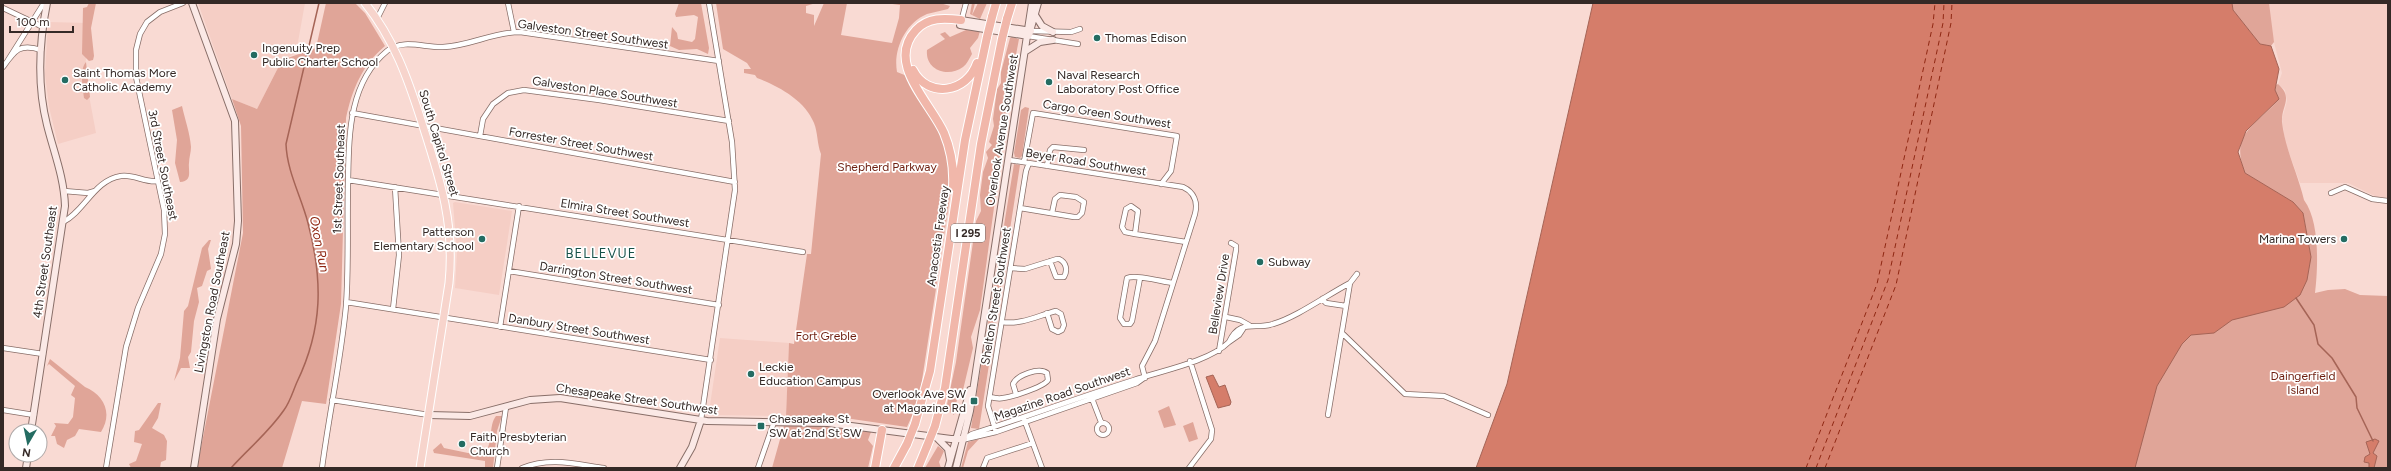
<svg xmlns="http://www.w3.org/2000/svg" width="2391" height="471" font-family="Figtree,sans-serif">
<style>
.built{fill:#f5cec5}
.green{fill:#e0a598}
.water{fill:#d57d6a;stroke:#a56456}
.lines{fill:none;stroke-linecap:round;stroke-linejoin:round}
.stream{stroke:#a56456;stroke-width:1.5}
.ferry{stroke:#8f2712;stroke-width:1;stroke-dasharray:5 4;stroke-linecap:butt}
.street-casing{stroke:#886e68;stroke-width:6}
.secondary-casing{stroke:#886e68;stroke-width:8}
.primary-casing{stroke:#fff;stroke-width:9}
.highway-casing{stroke:#fff;stroke-width:10}
.street{stroke:#fff;stroke-width:4.5}
.secondary{stroke:#fbe9e6;stroke-width:6}
.primary{stroke:#f7d4cc;stroke-width:7}
.highway{stroke:#f1b7aa;stroke-width:8}
.highway-bridge-casing{stroke:#fff;stroke-width:10;stroke-linecap:butt}
.highway-bridge{stroke:#f1b7aa;stroke-width:8}
.poi-dot{fill:#246c62;stroke:#fff;stroke-width:1.5}
.labels{text-anchor:middle;stroke-width:3.5;stroke-linejoin:round;paint-order:stroke}
.shield{fill:#fff;stroke:#716967;stroke-width:1}
.shield-label{font-size:11px;font-weight:bold;fill:#342926}
.street-label{font-size:12px;fill:#342926;stroke:#fff}
.poi-label{font-size:12px;fill:#342926;stroke:#fff;text-anchor:start}
.park-label{font-size:12px;fill:#6e1f10;stroke:#fff}
.water-label{font-size:13px;font-style:italic;fill:#8f2712;stroke:#fff}
.neighbourhood-label{font-size:13px;letter-spacing:1px;fill:#165048;stroke:#fff}
</style>
<rect width="100%" height="100%" fill="#f9dad3"/>
<!-- built -->
<path class="built" d="M198,3h107l-9,50 -14,7 -25,49 -25,-10z
M2269,3h119v194h-11l-29,-14h-48l-15,-41 -3,-23 5,-18 -2,-11 -7,-6 4,-11 -11,-42z
M48,22l40,1 -3,51 11,59 -38,11 -9,-37 -4,-33z
M455,202l57,9 -13,84 -44,-7 2,-36 -4,-49z
M720,338l69,5 -3,73 -75,-1 -2,-3z"/>
<!-- green -->
<path class="green" d="M89,3h7l-5,25 3,28 -1,4 -4,1 -7,-7 1,-46 4,-1z
M326,3h29l10,10 20,33c-23,19 -33,44 -39,72l-5,186 -15,100 -24,-3 -20,67h-85l46,-235 -2,-107 -9,-27 25,10 25,-49 34,-12z
M679,3h22l8,45 -1,6 -11,-5 -18,1 -9,-4 2,-19 5,6 1,6 14,3 3,-3 3,-22 -4,-2 -18,2 -1,-3z
M716,3h100l-10,3v7l8,2v11l10,-23h23l-6,32 51,8 7,-25 1,-13 -15,-2h55l10,3 -2,3c-7,2 -14,3 -21,5 -22,9 -34,36 -30,58l15,6 41,66 2,20 -36,236 -12,27 -69,-10 -52,-1 3,-73 5,1 13,-90h4l10,-100c-4,-10 -3,-21 -7,-31 -9,-23 -36,-37 -57,-45l-2,-3 -11,-2v-4h7l-4,-6 -24,-14z
M972,3h3l-3,12 6,-12h9l-7,16 -10,-5z
M2232,3h37l5,39 -3,4 -11,-2 -27,-34z
M966,30l14,1 -2,7 -8,10 2,6c-3,5 -5,10 -9,13 -15,11 -38,3 -36,-17l18,-11 -5,-5 5,-2 5,5z
M1012,37l7,2 -7,37 -32,234 -9,27 2,11 -10,42 -4,-1 -5,26 -8,-6 10,-47 20,-141 5,-10 -1,-16 3,-23 5,-14 -2,-6 6,-7 -3,-3 5,-16 -1,-7 4,-30 4,-6v-11l9,-34z
M86,62l4,35 -3,3 -3,-2c-1,-9 -5,-28 2,-36z
M2278,84c16,14 3,22 4,38 3,27 16,52 22,78 16,21 14,68 11,93l13,-3 17,-1 15,6 28,1v172h-262l48,-132 137,-79 -8,-44 -10,-11 -48,-29c-16,-40 11,-47 34,-74l-4,-9 1,-5z
M182,106c3,14 8,27 9,41 0,5 -2,11 -2,16 -1,8 4,18 -9,19l-5,-19 2,-23 -5,-30z
M1025,107l4,1 -7,48 -2,2 -5,-1 -1,-4 7,-43z
M1014,164l6,1 -41,264 -8,-1z
M209,240h2l-3,9 3,20 -4,2 -5,15 -5,2 2,14 -5,19 -3,31 -3,5 2,11h-9l-7,13 6,-23 4,-47 4,-5 14,-58z
M50,359l35,28c19,8 28,26 16,45l-22,-3 -4,7 -8,4 -3,8 -7,-4 -2,-8h-4l5,-10 -2,-3 14,1 5,-7 2,-19 -4,-3 4,-9 -26,-22 -2,2z
M158,403h3l-3,15 -6,10 12,7 3,6 -1,19 -5,2 -1,6h-29l-2,-4 7,-3 6,-17 -8,-2 1,-11 4,-1z
M1169,406l7,19 -12,3 -6,-17z
M496,416h6l-5,15 -4,37h-8v-7l-51,-8 -1,-3 8,-7 3,5 24,5 16,1c10,-11 4,-28 12,-38z
M1193,422l5,17 -9,3 -6,-16z
M809,424l62,8 -3,8 5,6 -5,22h-96l12,-43z
M979,439l-11,12 -5,17h-2l7,-26z
M938,446l6,5 -5,11 2,6h-16z"/>
<!-- water -->
<path class="water" d="M1593,3h639l1,7 27,34 11,2 8,23 -4,21 4,9 -33,32 -8,21 7,21 48,29 10,11 8,44 -4,23 -7,15 -16,12 -52,13 -18,13 -23,2 -9,9 -25,42 -22,82h-659l31,-84z
M1213,375l6,12 6,-2 6,17 -1,3 -12,3 -12,-31z
M2375,439l4,2 -6,12 4,3 -3,12h-5v-5l-5,-1 1,-5 5,-3 -4,-12z"/>
<g class="lines">
<!-- stream -->
<path class="stream" d="M2296,298l18,27 4,19 14,14 24,39 1,11 16,33
M231,468c18,-20 38,-36 53,-58 6,-8 9,-19 13,-28 26,-54 26,-102 11,-159 -7,-27 -21,-51 -22,-79l33,-141"/>
<!-- ferry -->
<path class="ferry" d="M1806,468l71,-184 56,-260 2,-21
M1816,468l72,-188 55,-257 1,-20
M1825,468l71,-183 55,-262 1,-20"/>
<!-- street casing -->
<g class="street-casing">
<path id="street" d="M508,3l6,29
M3,8l40,19
M377,19l8,-16
M961,22l5,-19
M1031,31l40,1 9,-3
M1028,36l50,8
M8,60l36,-57
M3,67c12,-17 17,-24 38,-17
M352,113l383,69
M480,136l3,-17 10,-15 15,-11 16,-3 75,10 130,21
M1009,160l174,27c11,5 15,15 12,27l-40,127 -13,25 3,12
M1024,162l9,-49 144,23 -6,35 -10,13
M1047,166l3,-16 3,-3 31,3
M348,180l455,72
M64,191l24,2 7,-2
M2331,193l14,-6 27,12 16,2
M1131,206l7,5 -3,23 -10,-2 -3,-5 4,-18z
M1020,208l54,9h4l4,-4 2,-11 -8,-5 -16,-2 -5,4 -3,14
M63,222c22,-11 31,-42 58,-46 13,-2 24,7 37,5
M1135,234l51,8
M1010,268l15,1 32,-10h2c7,3 9,11 5,18h-8l-6,-16
M509,271l210,34
M1140,278l-8,43 -2,3h-6l-4,-6 7,-40c9,-4 36,4 46,5
M1322,299l4,4 20,3
M346,302l365,58
M393,309l6,-54 -4,-68
M1226,317l14,3 9,5
M1002,322c19,3 35,-6 54,-11l5,3 3,11 -2,5 -4,2 -6,-3 -5,-16
M500,327l19,-121
M1243,329l-4,6 -10,7c11,-24 26,-12 44,-18 24,-7 54,-29 77,-41l7,-9
M1342,333l63,61 39,2 44,19
M3,348l40,6
M1219,351l17,-101v-4l-5,-3
M1091,396l10,26
M990,397c4,1 9,2 13,1 9,-1 41,-11 45,-18l-1,-7c-8,-6 -30,2 -34,11l3,10
M332,400l97,15
M3,410l31,5
M1328,415l22,-132
M1024,419l18,49
M701,420l34,-230 -3,-48 -23,-139
M1097 429a6 6 0 1 1 12 0a6 6 0 1 1-12 0Z
M996,432l-8,-26 38,-235 3,-8
M964,439l8,-5c54,-17 108,-37 162,-54 26,-9 75,-18 95,-38
M966,439l30,-7 141,-49 7,-5
M106,468l20,-121 12,-39 23,-54 4,-20 -1,-24 -28,-133v-27l4,-16 7,-12 13,-10 23,-9
M322,468c7,-54 19,-108 24,-162 3,-40 1,-82 2,-124 1,-45 0,-99 39,-131 16,-13 38,-3 56,-4 27,-1 50,-15 77,-15l199,29
M497,468l9,-61
M522,468c28,-11 53,-4 82,0
M758,468l16,-46
M983,468l4,-10 46,-15
M1189,468l22,-29 1,-9 -22,-69"/>
</g>
<!-- secondary casing -->
<g class="secondary-casing">
<path id="secondary" d="M192,3l43,118 3,100 -2,23 -19,75 -23,149
M1035,15l7,11 11,6
M961,20l70,11
M960,25l68,11
M1029,35l9,-32
M1026,51l14,-9 13,-2
M429,415l41,1 60,-16 30,-2 147,23 121,2 123,16h13
M31,431l34,-225c-1,-29 -11,-53 -18,-81 -10,-40 -8,-82 0,-122
M937,438l11,11 2,11
M26,468l2,-13
M680,468l12,-21 9,-27
M948,468l22,-78
M956,468l14,-57 62,-408"/>
</g>
<!-- primary casing -->
<g class="primary-casing">
<path id="primary" d="M365,3c29,36 43,76 57,120 18,56 33,100 27,160l-29,185"/>
</g>
<!-- highway casing -->
<g class="highway-casing">
<path id="highway" d="M992,17l4,-14
M1007,19l5,-16
M913,70c15,29 54,23 64,-7
M953,187c1,-18 -2,-37 -9,-54 -13,-30 -59,-70 -28,-103 12,-13 28,-12 45,-10
M915,424l15,-53 35,-231 22,-103
M935,426l10,-38 36,-244 21,-105
M875,468l7,-38
M894,468l13,-24
M918,468l9,-22"/>
</g>
<!-- street -->
<use href="#street" class="street"/>
<!-- secondary -->
<use href="#secondary" class="secondary"/>
<!-- primary -->
<use href="#primary" class="primary"/>
<!-- highway -->
<use href="#highway" class="highway"/>
<!-- highway-bridge casing -->
<g class="highway-bridge-casing">
<path id="highway-bridge" d="M987,37l5,-20
M1002,39l5,-20
M907,444l8,-20
M927,446l8,-20"/>
</g>
<!-- highway-bridge -->
<use href="#highway-bridge" class="highway-bridge"/>
</g>
<!-- markers -->
<g class="poi-dot">
<circle cx="1097" cy="38" r="4"/>
<circle cx="254" cy="55" r="4"/>
<circle cx="65" cy="80" r="4"/>
<circle cx="1049" cy="82" r="4"/>
<circle cx="482" cy="239" r="4"/>
<circle cx="2344" cy="239" r="4"/>
<circle cx="1260" cy="262" r="4"/>
<circle cx="751" cy="374" r="4"/>
<rect x="970" y="397" width="8" height="8" rx="2"/>
<rect x="757" y="422" width="8" height="8" rx="2"/>
<circle cx="462" cy="444" r="4"/>
</g>
<g class="labels">
<!-- shield labels -->
<rect class="shield" x="951" y="224" width="34" height="18" rx="3"/>
<g class="shield-label">
<text x="968" y="237">I 295</text>
</g>
<!-- street labels -->
<g class="street-label">
<text transform="translate(593 34) rotate(8)" y="4">Galveston Street Southwest</text>
<text transform="translate(605 92) rotate(9)" y="4">Galveston Place Southwest</text>
<text transform="translate(1107 114) rotate(9)" y="4">Cargo Green Southwest</text>
<text transform="translate(1002 130) rotate(-81)" y="4">Overlook Avenue Southwest</text>
<text transform="translate(439 143) rotate(73)" y="4">South Capitol Street</text>
<text transform="translate(581 144) rotate(10)" y="4">Forrester Street Southwest</text>
<text transform="translate(1086 162) rotate(9)" y="4">Beyer Road Southwest</text>
<text transform="translate(163 165) rotate(79)" y="4">3rd Street Southeast</text>
<text transform="translate(339 179) rotate(-88)" y="4">1st Street Southeast</text>
<text transform="translate(625 213) rotate(9)" y="4">Elmira Street Southwest</text>
<text transform="translate(938 236) rotate(-82)" y="4">Anacostia Freeway</text>
<text transform="translate(45 262) rotate(-82)" y="4">4th Street Southeast</text>
<text transform="translate(616 278) rotate(9)" y="4">Darrington Street Southwest</text>
<text transform="translate(1219 294) rotate(-81)" y="4">Belleview Drive</text>
<text transform="translate(996 296) rotate(-81)" y="4">Shelton Street Southwest</text>
<text transform="translate(212 302) rotate(-79)" y="4">Livingston Road Southeast</text>
<text transform="translate(579 329) rotate(9)" y="4">Danbury Street Southwest</text>
<text transform="translate(1062 394) rotate(-19)" y="4">Magazine Road Southwest</text>
<text transform="translate(637 399) rotate(8)" y="4">Chesapeake Street Southwest</text>
</g>
<!-- poi labels -->
<g class="poi-label">
<text x="1105" y="42">Thomas Edison</text>
<text x="262" y="52">Ingenuity Prep<tspan x="262" dy="14">Public Charter School</tspan></text>
<text x="73" y="77">Saint Thomas More<tspan x="73" dy="14">Catholic Academy</tspan></text>
<text x="1057" y="79">Naval Research<tspan x="1057" dy="14">Laboratory Post Office</tspan></text>
<text x="474" y="236" text-anchor="end">Patterson<tspan x="474" dy="14">Elementary School</tspan></text>
<text x="2336" y="243" text-anchor="end">Marina Towers</text>
<text x="1268" y="266">Subway</text>
<text x="759" y="371">Leckie<tspan x="759" dy="14">Education Campus</tspan></text>
<text x="966" y="398" text-anchor="end">Overlook Ave SW<tspan x="966" dy="14">at Magazine Rd</tspan></text>
<text x="769" y="423">Chesapeake St<tspan x="769" dy="14">SW at 2nd St SW</tspan></text>
<text x="470" y="441">Faith Presbyterian<tspan x="470" dy="14">Church</tspan></text>
</g>
<!-- park labels -->
<g class="park-label">
<text x="887" y="171">Shepherd Parkway</text>
<text x="826" y="340">Fort Greble</text>
<text x="2303" y="380">Daingerfield<tspan x="2303" dy="14">Island</tspan></text>
</g>
<!-- water labels -->
<g class="water-label">
<text transform="translate(320 244) rotate(79)" y="5">Oxon Run</text>
</g>
<!-- neighbourhood labels -->
<g class="neighbourhood-label">
<text x="601" y="258">BELLEVUE</text>
</g>
</g>
<!-- border -->
<rect width="2391" height="471" fill="none" stroke="#342926" stroke-width="8"/>
<!-- north arrow -->
<g transform="translate(28 443) rotate(189)"><circle r="19" fill="#ffffff" stroke="#aea9a8"/>
<path d="M0-3L7 15L0 10L-7 15Z" fill="#246c62"/>
<text y="-6" font-size="11" font-weight="bold" text-anchor="middle" fill="#342926">N</text>
</g>
<!-- scale -->
<path d="M10 26v6h63v-6" fill="none" stroke="#342926" stroke-width="2"/>
<text x="16" y="26" font-size="12" fill="#342926" stroke="#ffffff" stroke-width="3" paint-order="stroke">100 m</text>
</svg>
